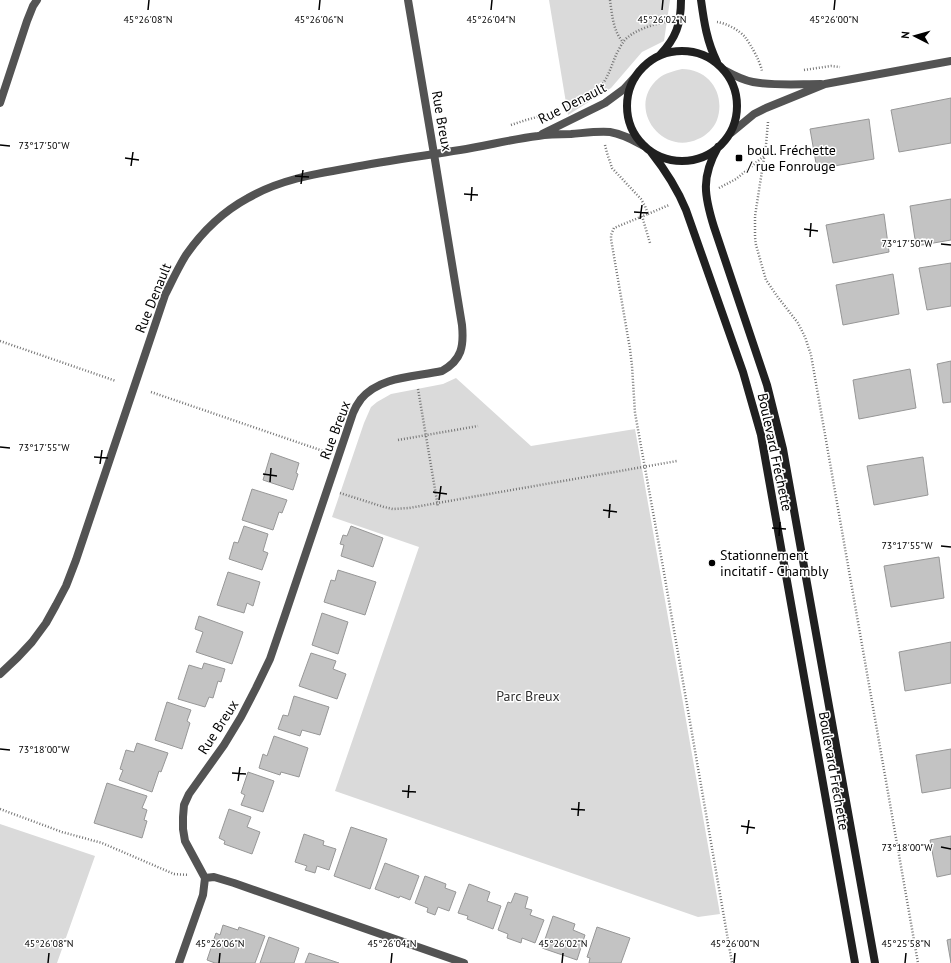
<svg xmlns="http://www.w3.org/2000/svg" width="951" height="963" font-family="'PT Sans',sans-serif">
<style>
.green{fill:#dadada}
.building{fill:#c3c3c3;stroke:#979797}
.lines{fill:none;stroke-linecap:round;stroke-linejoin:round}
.path{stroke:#757575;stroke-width:2.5;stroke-dasharray:1 2;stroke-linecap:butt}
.minor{stroke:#535353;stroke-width:8}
.secondary{stroke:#202020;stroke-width:8}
.ticks{fill:none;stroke:#000;stroke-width:1.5}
.poi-dot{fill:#000;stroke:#fff;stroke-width:1.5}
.labels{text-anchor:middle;stroke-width:3;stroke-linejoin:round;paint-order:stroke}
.street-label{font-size:14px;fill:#000;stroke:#fff}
.poi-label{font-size:14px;fill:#000;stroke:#fff;text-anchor:start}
.park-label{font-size:14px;fill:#313131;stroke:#fff}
.ticks-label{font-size:10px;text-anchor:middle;fill:#000;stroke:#fff;stroke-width:3;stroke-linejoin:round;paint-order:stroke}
</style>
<rect width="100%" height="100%" fill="#fff"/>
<!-- green -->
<path class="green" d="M549,0h121l-6,41 -22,11 -31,36 -43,27z
M682,69c27,0 44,25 35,51 -3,8 -11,16 -19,19 -37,18 -73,-33 -39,-61 6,-5 15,-7 23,-9z
M456,378l75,68 104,-17 85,485 -22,3 -363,-126 84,-244 -87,-30 32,-94 7,-16 6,-5 14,-8 52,-10z
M0,824l95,32 -38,107h-57z"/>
<!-- building -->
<path class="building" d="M951,98v45l-52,9 -8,-42z
M869,119l5,40 -57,10 -7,-40z
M951,199v41l-35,6 -6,-40z
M884,214l5,38 -56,11 -7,-38z
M951,263v43l-24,4 -8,-42z
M893,274l6,40 -56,11 -7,-40z
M951,361v41l-8,1 -6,-39z
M910,369l6,39 -57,11 -6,-39z
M271,453l28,10 -3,10 2,1 -5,16 -30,-10z
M923,457l5,38 -54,10 -7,-39z
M252,489l35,11 -5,13 -3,-1 -6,18 -31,-10z
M244,526l24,8 -5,17 5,2 -6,17 -33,-11 5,-17 4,1z
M351,526l32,12 -10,29 -32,-11 3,-11 -4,-1 3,-9 4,1z
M939,557l5,41 -53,9 -7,-41z
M338,570l38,12 -11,33 -41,-13 7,-22 4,1z
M228,572l32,10 -7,24 -6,-3 -3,10 -27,-8z
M322,613l26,9 -10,32 -26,-9z
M199,616l44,16 -11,32 -36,-12 7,-20 -8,-3z
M951,642v41l-46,8 -6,-39z
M311,653l25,8 -3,8 13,5 -9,25 -38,-13z
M204,663l21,6 -4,13 -3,-1 -5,17 -4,-1 -4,10 -27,-8 11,-34 13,4z
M294,696l35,11 -9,28 -18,-5 -2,6 -22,-7 5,-14 5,1z
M167,702l24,8 -4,11 3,2 -8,26 -27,-9z
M274,736l34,12 -9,29 -18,-5 -1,3 -21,-7 4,-14 4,2z
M137,743l31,10 -7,19 -2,-1 -7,21 -33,-12 4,-10 -3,-1 6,-19 8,2z
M951,749v39l-29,5 -6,-38z
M248,772l26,9 -11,31 -22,-7 4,-10 -4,-2z
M107,783l40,13 -5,12 5,2 -3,10 3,1 -5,17 -48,-15z
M229,809l22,8 -4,10 13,5 -8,22 -28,-10 1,-3 -6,-3z
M351,827l36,12 -17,50 -36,-13z
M304,834l20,7 -1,4 13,4 -7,21 -12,-4 -2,7 -10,-3 2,-4 -12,-4z
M951,836v38l-14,3 -7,-37z
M385,863l34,13 -9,24 -10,-4 -1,2 -24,-9z
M425,876l21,8 -1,4 11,4 -7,19 -11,-4 -3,8 -8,-3 1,-4 -13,-5z
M469,884l21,8 -3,9 14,5 -8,23 -26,-10 1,-3 -10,-3z
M515,893l13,4 -3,11 7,2 -2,5 14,5 -9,23 -13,-5 -1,5 -14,-5 1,-4 -10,-4 10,-28 3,1z
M553,916l22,8 -2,6 12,5 -8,25 -35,-12z
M223,925l15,5 1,-3 26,9 -10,27h-40l-8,-3 9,-27 4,2z
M597,927l33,11 -9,25h-32l1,-5 -3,-1z
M269,937l30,11 -5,15h-34z
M951,939v24l-4,-23z
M309,953l30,10h-34z"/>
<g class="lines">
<!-- path -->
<path class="path" d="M610,0c2,14 3,31 13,42
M717,22c9,1 22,8 28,15 6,8 15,24 17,34
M804,70l27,-4 9,1
M594,92c13,-9 16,-23 22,-37 2,-4 5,-10 8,-14 8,-10 29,-17 42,-19
M768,122l-2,23 -11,71v21l1,8 10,35 11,16 21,27 7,14 6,18 107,608
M511,125l15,-5 22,-6
M605,145l2,8 5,15 29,31 4,7 3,8 -34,14 -3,7v4l19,110 2,17 3,47 28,154 69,396
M719,188l17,-9 28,-23
M648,214l21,-9
M642,216l8,27
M0,341l116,40
M418,389l20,118
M151,392l175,60
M398,440l80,-14
M340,493l44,14 9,2 16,-1 268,-47
M0,809l62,23 40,11 72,31 15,1"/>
<!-- minor -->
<path class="minor" d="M724,70c9,5 18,10 29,12 22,4 45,2 68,2
M0,103l27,-82 6,-15 4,-6
M731,133l23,-19 12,-6 59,-24 126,-23
M542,134l63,-31 19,-14 11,-12
M0,674l18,-17 14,-15 14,-19 10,-18 10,-19 10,-26 89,-265c7,-14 13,-27 21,-40 16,-23 38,-44 62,-57 31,-18 66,-24 101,-30 37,-7 74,-12 111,-18 26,-4 52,-11 78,-14 11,-2 22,-2 33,-2 13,-1 26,-3 39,-2 13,2 23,8 34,14
M205,878l9,-1 20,6 230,80
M179,963l24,-68 2,-17 -20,-37 -2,-12v-12l1,-12 5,-11 35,-49 17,-28 15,-29 14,-29 15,-44 68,-202c2,-5 5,-10 8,-14 19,-23 54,-22 81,-28 20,-11 22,-25 20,-46l-28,-171 -26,-154"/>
<!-- secondary -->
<path class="secondary" d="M701,0c3,22 6,42 16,62
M627 106a55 55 0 1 1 110 0a55 55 0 1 1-110 0Z
M660,55c16,-17 21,-31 21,-55
M718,147c-17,30 -14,48 -4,80l53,158 16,64 92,514
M651,152c15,19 26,36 35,58l57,162 18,63 94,528"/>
</g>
<!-- ticks -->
<path class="ticks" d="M148,10l1,-10M319,10l1,-10M491,10l1,-10M662,10l1,-10M834,10l1,-10M0,145l10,1M125,158l14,2M131,166l2,-14M295,176l14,1M301,184l2,-14M464,194l14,1M471,201l1,-14M634,212l14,1M640,219l2,-14M804,229l14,2M810,237l1,-14M941,244l10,1M0,447l10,1M94,457l14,1M100,464l2,-14M263,474l14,2M270,482l1,-14M433,492l14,2M439,500l2,-14M603,510l14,2M609,518l1,-14M772,528l14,1M779,536l1,-14M941,546l10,1M0,749l10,1M232,773l14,1M238,781l2,-14M402,791l14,1M408,798l1,-13M571,809l14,1M578,816l1,-14M741,826l14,2M747,834l2,-14M941,847l10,2M48,963l1,-10M219,963l1,-10M391,963l1,-10M562,963l1,-10M734,963l1,-10M905,963l1,-10"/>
<!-- markers -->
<g class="poi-dot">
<rect x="735" y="154" width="8" height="8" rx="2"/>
<circle cx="712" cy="563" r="4"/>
</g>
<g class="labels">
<!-- street labels -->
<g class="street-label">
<text transform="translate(572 103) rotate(-27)" y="5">Rue Denault</text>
<text transform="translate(442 121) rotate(80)" y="5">Rue Breux</text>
<text transform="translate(153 298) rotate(-68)" y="5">Rue Denault</text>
<text transform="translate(335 430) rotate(-69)" y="5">Rue Breux</text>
<text transform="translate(775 452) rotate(78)" y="5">Boulevard Fréchette</text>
<text transform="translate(218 727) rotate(-57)" y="5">Rue Breux</text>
<text transform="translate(834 771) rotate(80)" y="5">Boulevard Fréchette</text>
</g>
<!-- poi labels -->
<g class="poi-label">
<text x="747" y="155">boul. Fréchette<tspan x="747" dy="16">/ rue Fonrouge</tspan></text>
<text x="720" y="560">Stationnement<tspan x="720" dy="16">incitatif - Chambly</tspan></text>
</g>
<!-- park labels -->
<g class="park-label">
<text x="528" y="701">Parc Breux</text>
</g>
</g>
<g class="ticks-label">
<text x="148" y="23">45°26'08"N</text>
<text x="319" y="23">45°26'06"N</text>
<text x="491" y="23">45°26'04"N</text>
<text x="662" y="23">45°26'02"N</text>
<text x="834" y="23">45°26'00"N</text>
<text x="44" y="149">73°17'50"W</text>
<text x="907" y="247">73°17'50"W</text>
<text x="44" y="451">73°17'55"W</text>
<text x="907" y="549">73°17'55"W</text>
<text x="44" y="753">73°18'00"W</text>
<text x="907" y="851">73°18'00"W</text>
<text x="49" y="947">45°26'08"N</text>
<text x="220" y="947">45°26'06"N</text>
<text x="392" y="947">45°26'04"N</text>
<text x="563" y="947">45°26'02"N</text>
<text x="735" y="947">45°26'00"N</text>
<text x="906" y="947">45°25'58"N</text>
</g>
<!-- north arrow -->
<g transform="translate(915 36) rotate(276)" stroke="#ffffff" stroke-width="3" paint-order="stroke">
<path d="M0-3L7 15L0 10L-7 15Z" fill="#000000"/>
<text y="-6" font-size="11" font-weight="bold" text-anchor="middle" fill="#000000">N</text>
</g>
</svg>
